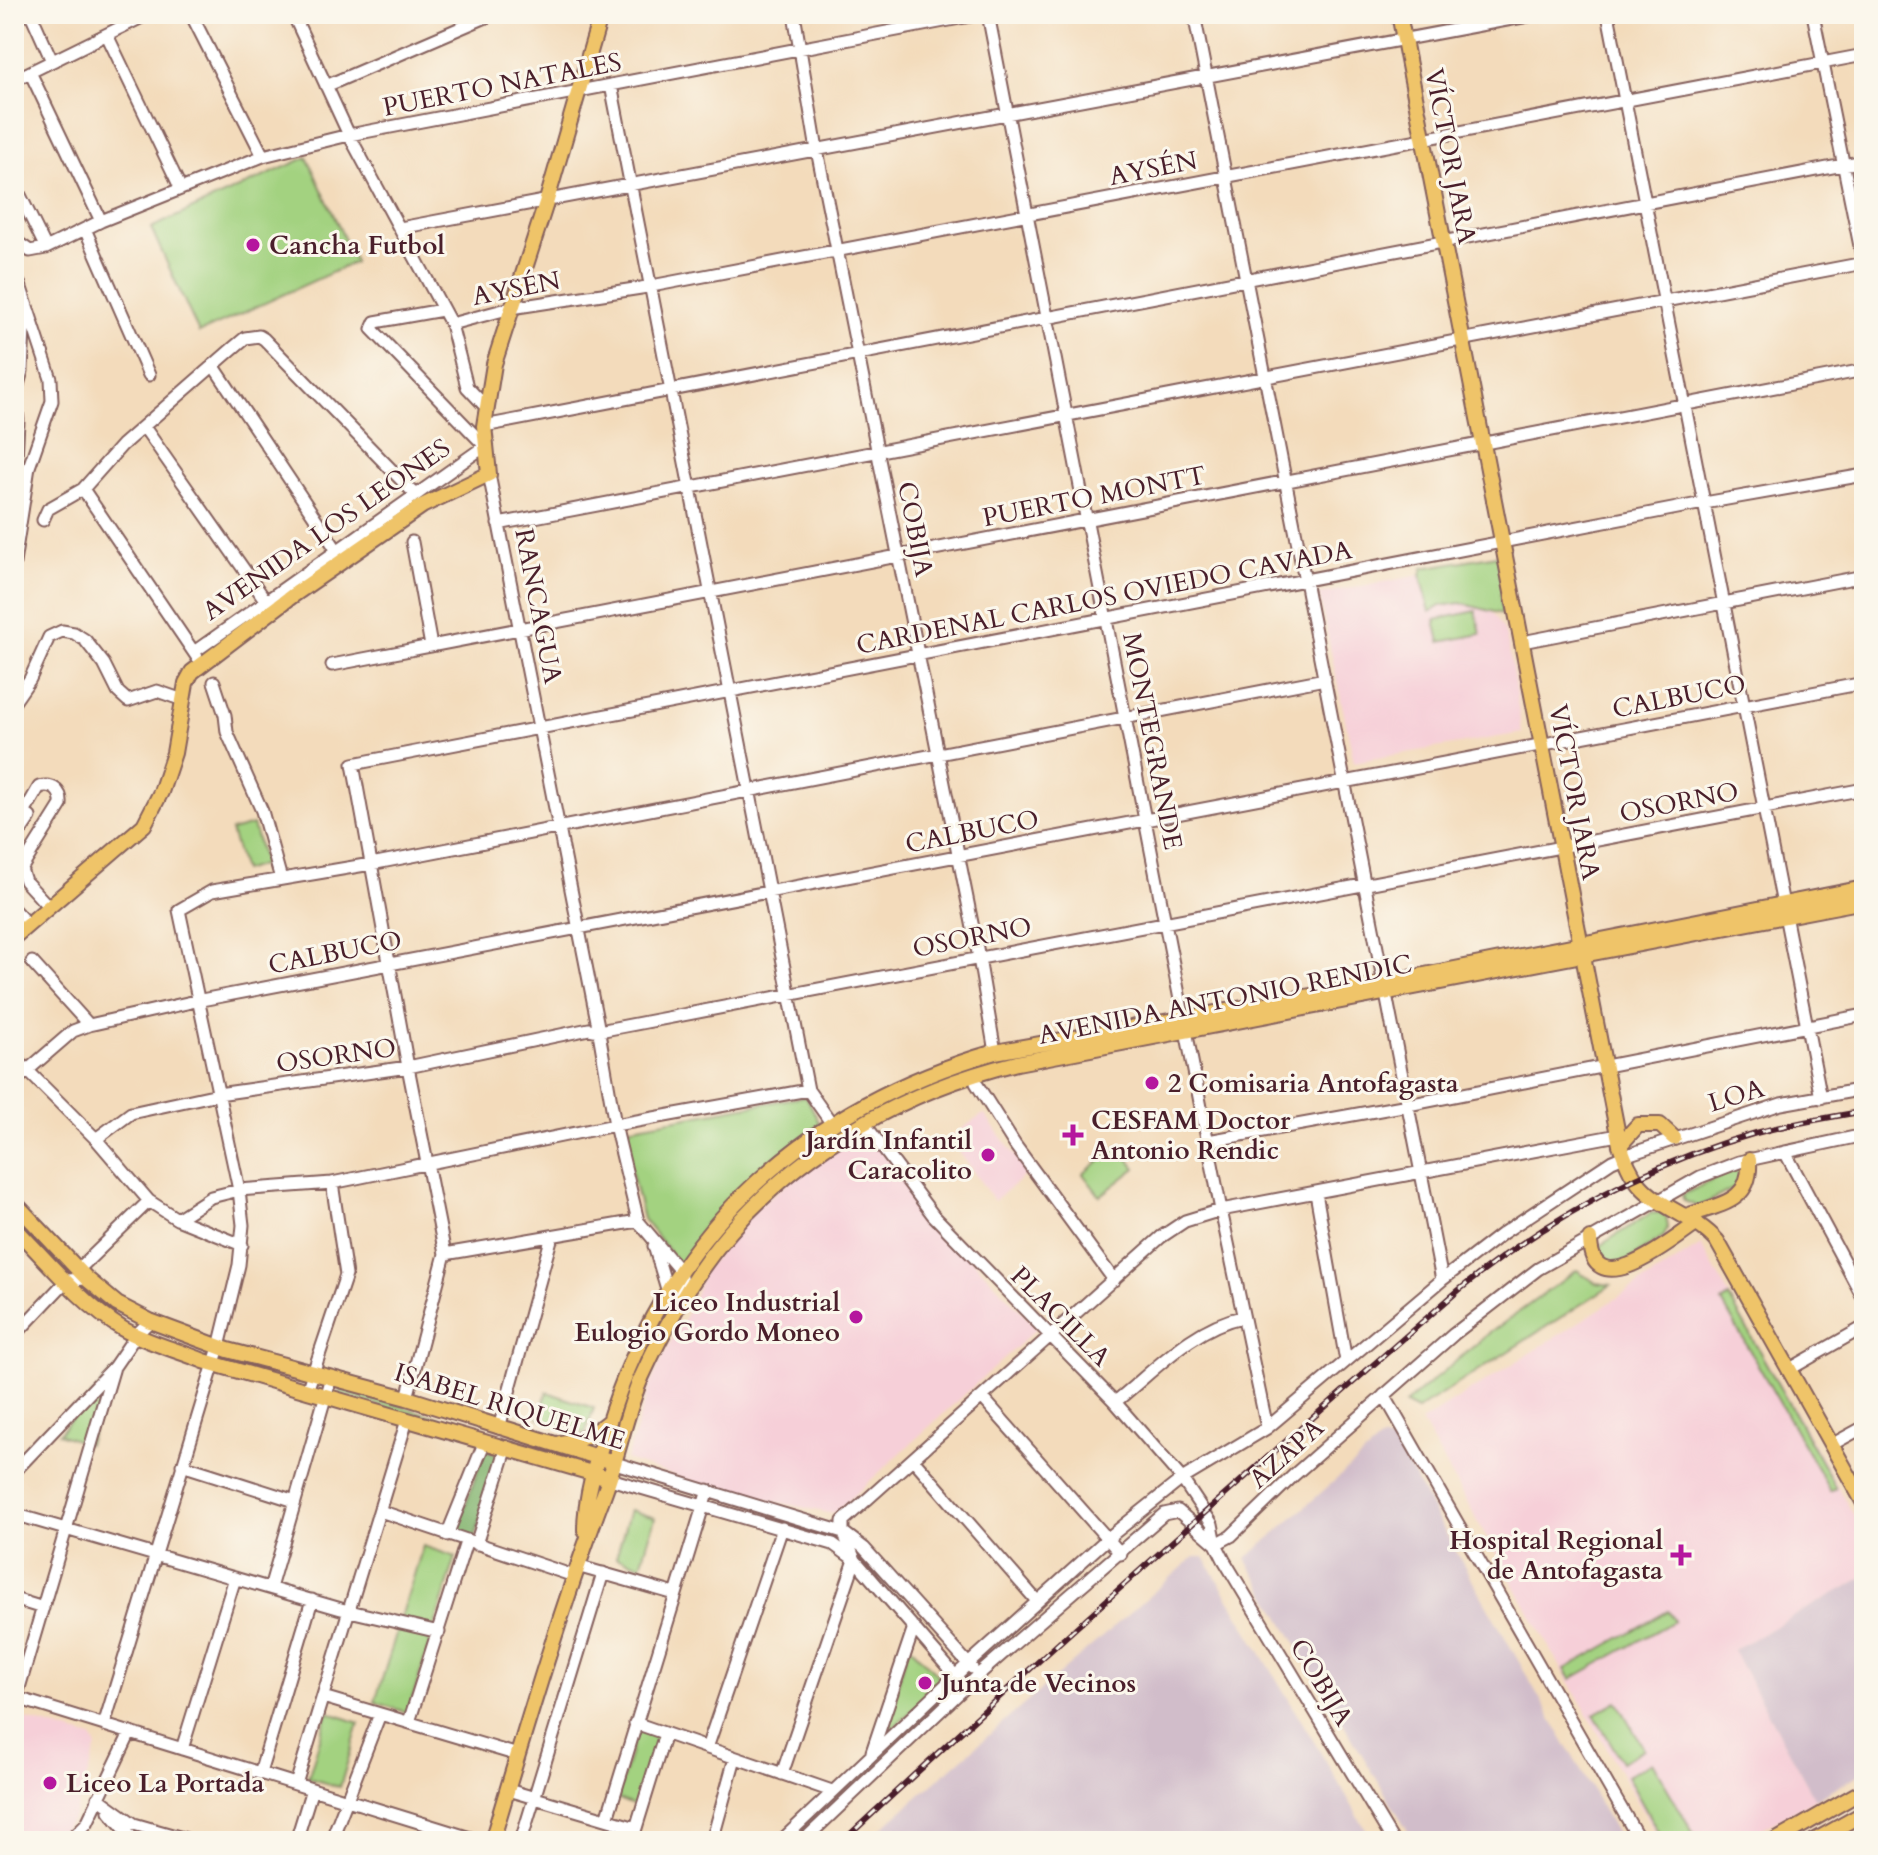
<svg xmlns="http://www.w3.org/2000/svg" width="1878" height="1855" font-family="Cardo,serif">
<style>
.built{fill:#f6cfd8}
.industrial{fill:#d1bdca}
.green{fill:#a3d280;stroke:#767856;stroke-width:2}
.forest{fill:#82b46e;stroke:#666a4c;stroke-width:2}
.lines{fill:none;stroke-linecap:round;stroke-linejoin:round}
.minor-casing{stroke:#85615d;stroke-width:15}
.major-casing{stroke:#85615d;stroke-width:18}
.minor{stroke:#fff;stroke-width:11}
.major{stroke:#efc469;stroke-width:14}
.rail-casing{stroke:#4a1f2b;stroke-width:6}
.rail{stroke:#fbf7ec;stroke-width:3;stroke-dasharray:9;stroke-linecap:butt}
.poi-dot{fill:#b5179e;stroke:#fbf7ec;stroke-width:3}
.labels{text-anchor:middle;stroke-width:6;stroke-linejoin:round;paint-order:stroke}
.street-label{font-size:26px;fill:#4a1f2b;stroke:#fbf7ec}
.poi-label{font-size:26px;font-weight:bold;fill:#4a1f2b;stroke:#fbf7ec;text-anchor:start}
</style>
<rect width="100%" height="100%" fill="#fbf7ec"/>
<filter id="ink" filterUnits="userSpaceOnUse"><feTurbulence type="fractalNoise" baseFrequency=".0125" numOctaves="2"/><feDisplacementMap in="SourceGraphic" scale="16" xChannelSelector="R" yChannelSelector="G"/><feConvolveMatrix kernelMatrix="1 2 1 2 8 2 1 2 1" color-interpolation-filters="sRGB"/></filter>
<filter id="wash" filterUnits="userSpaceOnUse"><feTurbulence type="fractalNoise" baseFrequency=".006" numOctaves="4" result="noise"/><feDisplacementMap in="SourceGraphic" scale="32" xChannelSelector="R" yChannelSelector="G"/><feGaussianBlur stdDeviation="1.8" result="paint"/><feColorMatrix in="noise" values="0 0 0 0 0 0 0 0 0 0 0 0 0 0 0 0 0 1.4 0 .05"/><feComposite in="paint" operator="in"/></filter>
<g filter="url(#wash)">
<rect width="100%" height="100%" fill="#f3dbbb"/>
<!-- built -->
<path class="built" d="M1421,575l9,36 11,-5 19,-3 21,4 13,7 10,16 5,18 13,85 -168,29 -35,-168z
M984,1114l44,59 -34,28 -45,-64z
M864,1126l67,90 106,112 -201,184 -8,1 -116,-25 -86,-28 24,-75 18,-39 22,-38 14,-38 55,-65z
M1701,1245l163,288v44l-131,73 82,149 -75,42h-80l-239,-419z
M14,1716l78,22 5,9 -24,72 -22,22h-37z"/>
<!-- industrial -->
<path class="industrial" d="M1382,1439l13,5 226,397h-207l-62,-103 -106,-179z
M1194,1557h10l169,284h-506z
M1864,1577v195l-49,27 -82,-149z"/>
<!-- green -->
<path class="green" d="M307,157l48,105 -156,71 -48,-105z
M1497,555l6,35 -3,5 2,19 -42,-11 -19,3 -11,6 -9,-37 2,-7z
M1476,611l5,23 -41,8 -5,-22z
M253,825l11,39 -21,7 -12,-40z
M806,1096l14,28 -49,39 -92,101 -36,-45 -22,-90z
M1119,1146l17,22 -36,28 -17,-22z
M1733,1170h6l4,5 -1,9 -43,23 -15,-6 -2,-6z
M1651,1213h8l7,4 2,10 -4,9 -37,25 -8,3 -16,-3 -3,-5 1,-11z
M1577,1270l19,13 15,2 -194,125 -12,-6 82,-69z
M1729,1297l107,191 -6,3 -108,-189z
M112,1372l-24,72 -30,-10z
M342,1388l169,52 -12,2 -159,-48z
M547,1392l47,16 -9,26 -47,-16z
M630,1510l25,8 -14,47 -25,-8z
M423,1546l33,11 -48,156 -33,-11z
M1668,1611l6,10 -103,58 -6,-10z
M909,1645l35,37 -62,56z
M1617,1701l27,48 -22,13 -28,-48z
M328,1712l31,11 -19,64 -32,-9z
M637,1730l23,6 -24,70 -19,-7z
M1652,1762l46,79h-35l-36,-65z"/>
<!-- forest -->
<path class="forest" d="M485,1449l13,5 -23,85 -19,-6z"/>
</g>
<g filter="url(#ink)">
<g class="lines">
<!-- minor casing -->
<g class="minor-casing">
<path id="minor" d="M31,14l21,47
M191,14l72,142
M293,14l56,121 102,189 16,63 18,19
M794,14l23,136 162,808 16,94
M988,14l233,1196 46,218
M1194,14l248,1266
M1608,14l213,1084
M1813,14l51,252
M107,35l74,154
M30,72l71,149
M14,80l134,-66
M611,85l197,1005 24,34
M326,86l167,-72
M14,183l32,65
M400,228l1139,-214
M85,229l64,146
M14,240l16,11 16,-3 55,-27 162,-65 86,-21 632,-121
M14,276l6,9 31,94 1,22 -23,66 -15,96
M14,290l10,38 -2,43 -6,21 2,30 -4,75
M451,324l60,-16 130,-20 1223,-233
M213,365l123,184
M484,426l1380,-265
M144,427l122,174
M489,474l108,547 18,104 23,96 42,50 2,13 -3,15
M83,489l114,168
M43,520l5,-11 35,-20 39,-44 110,-96 13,-11 14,-2 5,3 152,156
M498,524l1366,-261
M412,542l19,104
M1522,642l342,-66
M194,652l291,-206 -113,-117 3,-7 67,-12
M332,665l1532,-295
M214,682l11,33 2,17 35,79 19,68
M14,702l16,-23 19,-42 13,-6 12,2 11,7 19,24 14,28 10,9 29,-10 26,9
M14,841l16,-24 -6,-4 15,-26c14,-4 23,4 22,18l-40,64 4,12 24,26
M14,910l14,15
M32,962l57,63
M14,1057l82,82 53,62 28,18 34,-22 28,-7 93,-7 283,-58 193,-35
M975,1074l1,9 39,62 99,135
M14,1082l59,-51 16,-6 107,-24 1668,-318
M864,1123l69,92 182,187 67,77 30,45 4,20 8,16 169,281
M96,1139l35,-26 87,-19 190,-27 181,-38 10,2 1265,-242
M1208,1141l200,-36 456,-90
M1785,1152l79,147
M1316,1193l30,168
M177,1219l65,26
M654,1246l13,43
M445,1254l193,-33
M80,1268l69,-67
M14,1336l53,-56 20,-1
M1790,1369l74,-42
M307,1391l39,-116 -14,-92
M1384,1395l256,446
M982,1397l139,157
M407,1398l38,-144 -37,-187 -55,-303 1340,-259 171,-30
M1115,1402c39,-31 78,-75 127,-85
M499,1428l53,-192
M1831,1445l33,-18
M913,1459l124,142
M615,1463l228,69 21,16 108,120
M182,1465l113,36
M14,1472l100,-105 22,-32 14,-14
M610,1479l223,65 22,16 104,120
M380,1511l194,65
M14,1514l327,95 98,23
M447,1535l38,-94
M476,1544l31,-97
M1216,1544l15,-8 63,-61 160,-141 84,-65 162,-92 39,-15 125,-27
M577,1566l98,28
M270,1588l61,-211
M14,1599l29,9
M14,1697l466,144
M323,1697l195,58
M16,1698l98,-331
M409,1722l57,-180
M635,1723l197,68
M104,1725l115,-378 20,-82 4,-40 -4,-35 -60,-280 33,-19 159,-27 954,-185
M707,1748l75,-220
M182,1749l53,-171
M872,1752l42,-125
M260,1773l52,-173
M782,1774l73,-214 -12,-28v-11l318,-284 24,-16 36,-11 397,-75
M296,1784l111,-364
M508,1790l128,38
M98,1798l36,26 59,17
M109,1811l26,30
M607,1819l101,-329
M69,1841l18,-18 43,-90
M296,1841l16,-52
M331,1841l49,-127
M521,1841l82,-268
M632,1841l33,-107
M712,1841l23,-83
M781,1841l174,-165 153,-138 74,-59 85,-51 175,-148 61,-47 109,-72 12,-5 157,-52 83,-15
M803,1841l175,-166 186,-161 14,-3 38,33"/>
</g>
<!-- major casing -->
<g class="major-casing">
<path id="major" d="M1399,14l221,1131c5,14 10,28 20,40 21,24 55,31 77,56l147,262
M14,937l130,-112 17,-33 13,-39 12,-70 6,-11 100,-76 130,-90 67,-32 -5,-48 10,-62 53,-164 54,-186
M1620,1145l18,-20h22l14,13
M14,1202l73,77 30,25 33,17 78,29 179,48 200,62
M1686,1216c33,-12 66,-13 63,-56
M14,1227c31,32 71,80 109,102 25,14 54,21 81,32l398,115
M1590,1239c1,68 83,1 107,-16
M560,1443c21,-2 33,-9 49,-22
M585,1530c0,-40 15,-80 27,-118 62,-186 196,-306 383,-360l389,-69 480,-95
M492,1841c35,-117 70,-236 113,-350 14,-38 21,-79 37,-115 23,-50 51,-102 88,-144 73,-85 178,-143 287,-169l847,-162
M1775,1841l89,-51
M1814,1841l50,-28"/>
</g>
<!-- minor -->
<use href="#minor" class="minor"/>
<!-- major -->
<use href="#major" class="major"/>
<!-- rail casing -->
<g class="rail-casing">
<path id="rail" d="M843,1841c201,-188 408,-370 616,-551 88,-71 188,-126 297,-157 35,-10 72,-15 108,-22"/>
</g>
<!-- rail -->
<use href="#rail" class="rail"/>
</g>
</g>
<!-- markers -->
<g class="poi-dot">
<circle cx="253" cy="245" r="8"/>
<circle cx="1152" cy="1083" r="8"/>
<path d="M1069 1123h8v8h8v8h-8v8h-8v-8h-8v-8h8z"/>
<circle cx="988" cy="1155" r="8"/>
<circle cx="856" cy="1317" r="8"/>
<path d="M1677 1543h8v8h8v8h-8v8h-8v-8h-8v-8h8z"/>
<circle cx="925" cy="1683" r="8"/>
<circle cx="50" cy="1783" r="8"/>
</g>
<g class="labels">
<!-- street labels -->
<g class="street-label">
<text transform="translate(502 84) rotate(-11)" y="9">PUERTO NATALES</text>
<text transform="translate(1451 156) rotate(79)" y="9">VÍCTOR JARA</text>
<text transform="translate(1153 168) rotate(-11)" y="9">AYSÉN</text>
<text transform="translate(516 288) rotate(-11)" y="9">AYSÉN</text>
<text transform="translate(1094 496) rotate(-11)" y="9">PUERTO MONTT</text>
<text transform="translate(326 529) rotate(-35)" y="9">AVENIDA LOS LEONES</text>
<text transform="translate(916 529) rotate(79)" y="9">COBIJA</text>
<text transform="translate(1104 597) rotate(-11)" y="9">CARDENAL CARLOS OVIEDO CAVADA</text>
<text transform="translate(539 606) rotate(79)" y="9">RANCAGUA</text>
<text transform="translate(1679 696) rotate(-11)" y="9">CALBUCO</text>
<text transform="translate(1153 741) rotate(79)" y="9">MONTEGRANDE</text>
<text transform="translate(1575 792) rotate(79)" y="9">VÍCTOR JARA</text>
<text transform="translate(1679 802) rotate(-11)" y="9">OSORNO</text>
<text transform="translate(972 831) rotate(-11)" y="9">CALBUCO</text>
<text transform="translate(972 937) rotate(-11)" y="9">OSORNO</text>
<text transform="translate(335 952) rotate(-11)" y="9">CALBUCO</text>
<text transform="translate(1225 999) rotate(-11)" y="9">AVENIDA ANTONIO RENDIC</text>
<text transform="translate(336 1055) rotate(-8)" y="9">OSORNO</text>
<text transform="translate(1736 1095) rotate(-17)" y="9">LOA</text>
<text transform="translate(1061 1316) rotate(45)" y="9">PLACILLA</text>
<text transform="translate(510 1406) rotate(17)" y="9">ISABEL RIQUELME</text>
<text transform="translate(1286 1453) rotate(-42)" y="9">AZAPA</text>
<text transform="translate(1322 1682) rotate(59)" y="9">COBIJA</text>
</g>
<!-- poi labels -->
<g class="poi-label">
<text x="269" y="254">Cancha Futbol</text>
<text x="1168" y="1092">2 Comisaria Antofagasta</text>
<text x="1091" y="1129">CESFAM Doctor<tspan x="1091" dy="30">Antonio Rendic</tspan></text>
<text x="972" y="1149" text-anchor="end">Jardín Infantil<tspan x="972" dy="30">Caracolito</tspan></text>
<text x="840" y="1311" text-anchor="end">Liceo Industrial<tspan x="840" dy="30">Eulogio Gordo Moneo</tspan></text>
<text x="1663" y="1549" text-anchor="end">Hospital Regional<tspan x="1663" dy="30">de Antofagasta</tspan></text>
<text x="941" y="1692">Junta de Vecinos</text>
<text x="66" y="1792">Liceo La Portada</text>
</g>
</g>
<!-- margin -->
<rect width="1878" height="1855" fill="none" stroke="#fbf7ec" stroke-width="48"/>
</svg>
